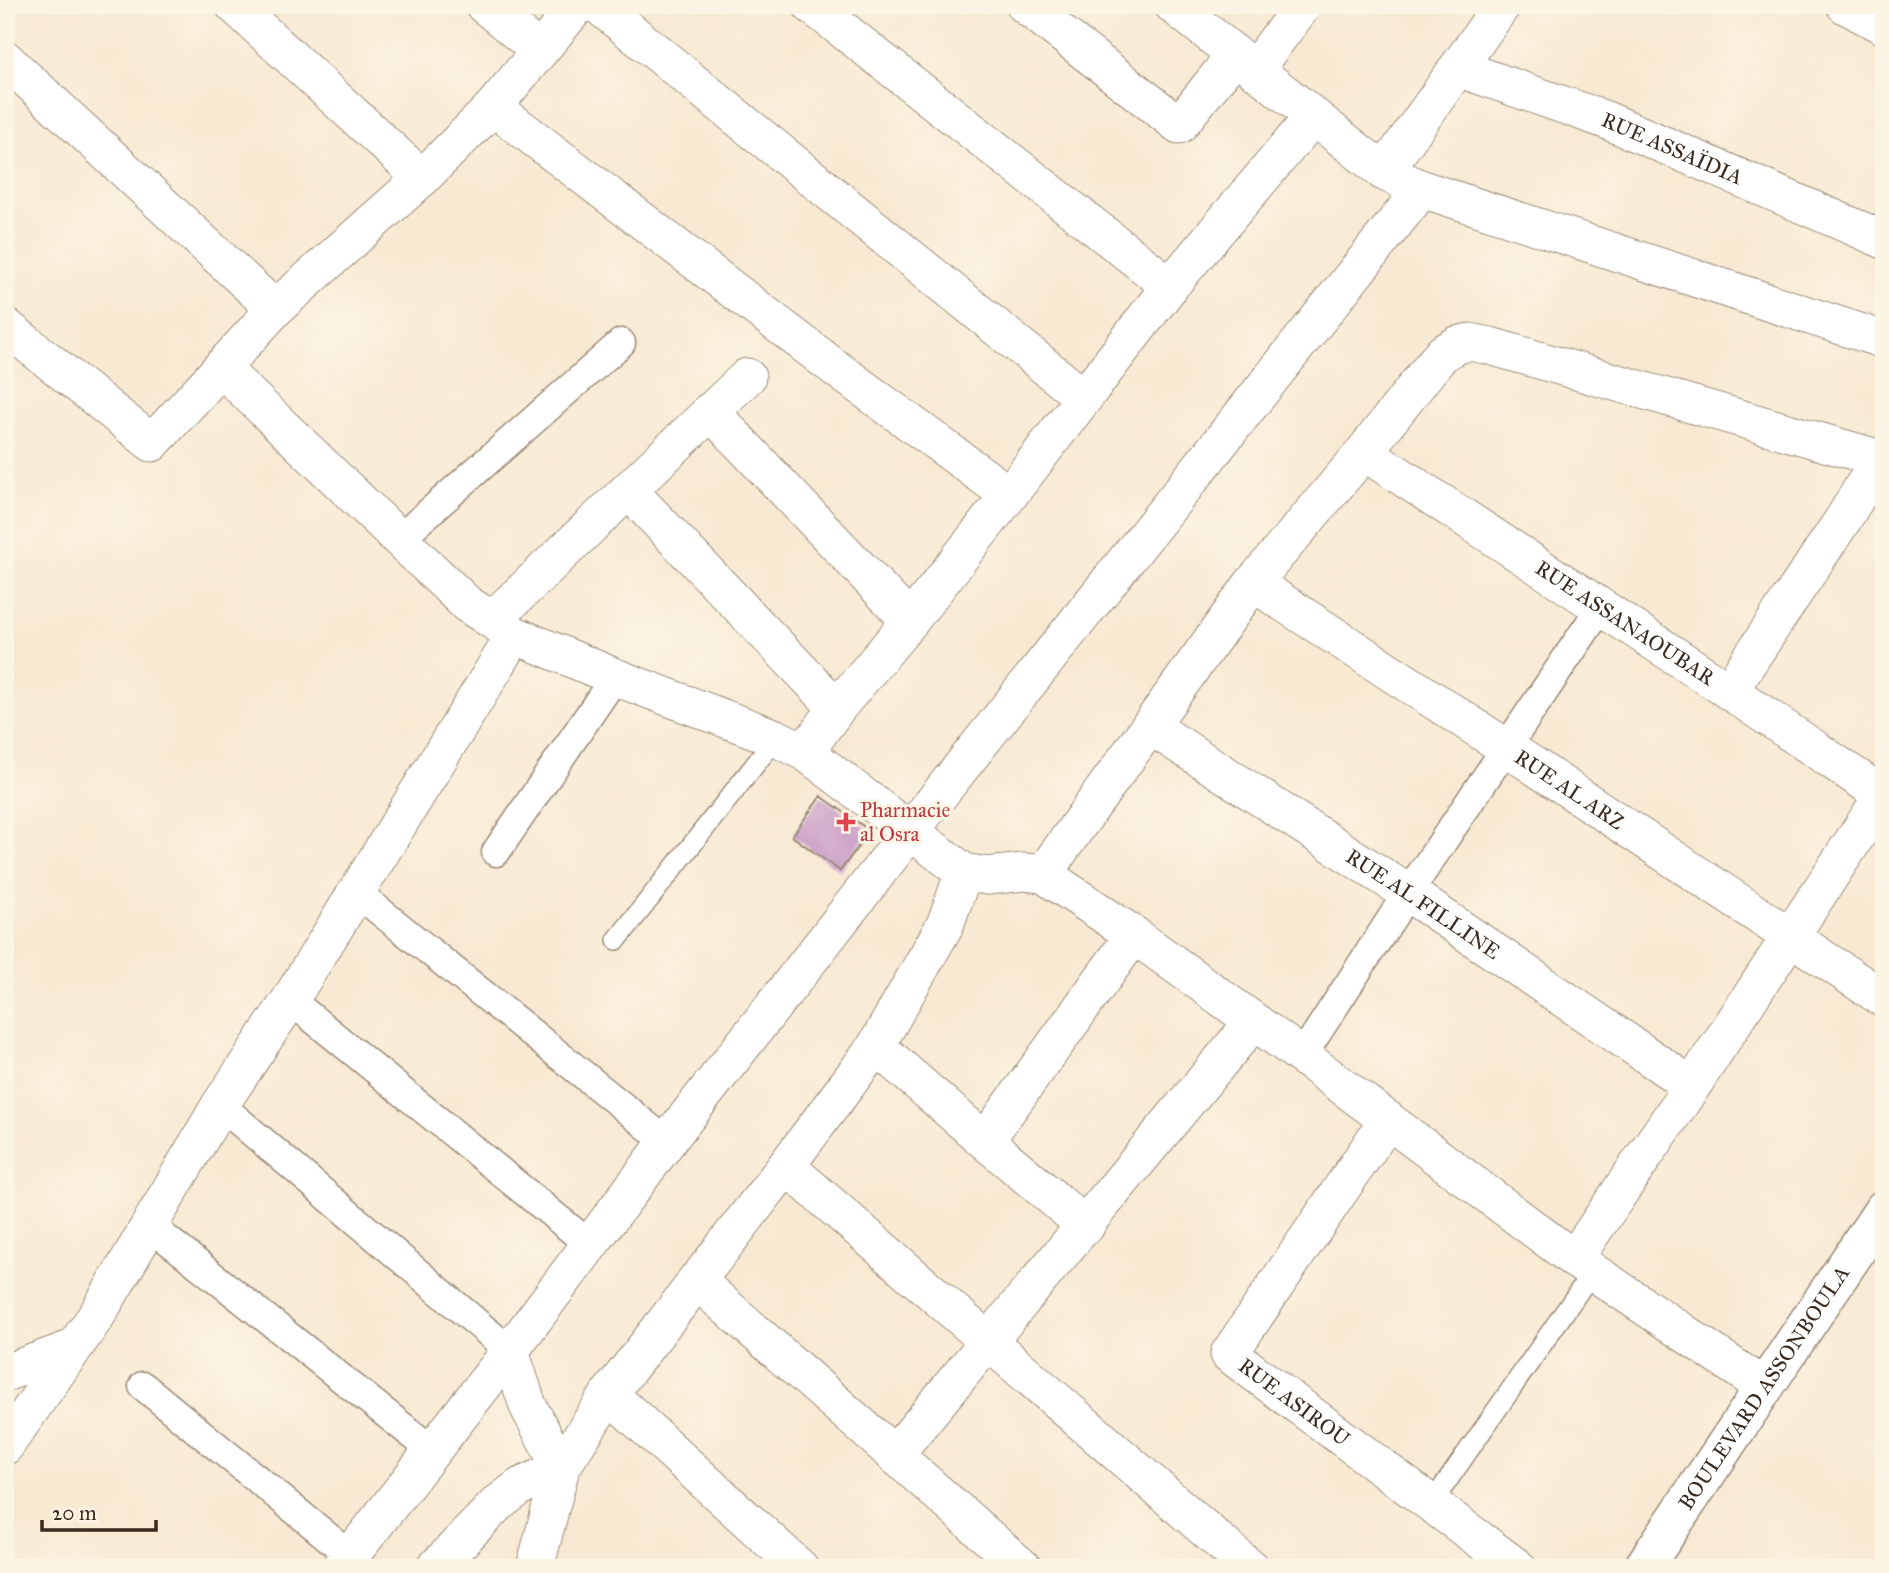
<svg xmlns="http://www.w3.org/2000/svg" width="1889" height="1573" font-family="'IM FELL Great Primer',serif">
<style>
.building{fill:#c493c4}
.lines{fill:none;stroke-linecap:round;stroke-linejoin:round}
.service-casing{stroke:#9a8a78;stroke-width:22}
.pedestrian-casing{stroke:#9a8a78;stroke-width:31}
.minor-casing{stroke:#9a8a78;stroke-width:39}
.tertiary-casing{stroke:#9a8a78;stroke-width:41}
.service{stroke:#fff;stroke-width:19}
.pedestrian{stroke:#fff;stroke-width:28}
.minor{stroke:#fff;stroke-width:37}
.tertiary{stroke:#fff;stroke-width:38}
.health-dot{fill:#e0444e;stroke:#fcf5e5;stroke-width:2.5}
.labels{text-anchor:middle;stroke-width:6;stroke-linejoin:round;paint-order:stroke}
.street-label{font-size:21px;fill:#3b2a1e;stroke:#fcf5e5}
.health-label{font-size:21px;fill:#be3a42;stroke:#fcf5e5;text-anchor:start}
</style>
<rect width="100%" height="100%" fill="#fcf5e5"/>
<filter id="ink" filterUnits="userSpaceOnUse"><feTurbulence type="fractalNoise" baseFrequency=".0143" numOctaves="2"/><feDisplacementMap in="SourceGraphic" scale="14" xChannelSelector="R" yChannelSelector="G"/><feConvolveMatrix kernelMatrix="1 2 1 2 8 2 1 2 1" color-interpolation-filters="sRGB"/></filter>
<filter id="wash" filterUnits="userSpaceOnUse"><feTurbulence type="fractalNoise" baseFrequency=".00686" numOctaves="4" result="noise"/><feDisplacementMap in="SourceGraphic" scale="28" xChannelSelector="R" yChannelSelector="G"/><feGaussianBlur stdDeviation="1.57" result="paint"/><feColorMatrix in="noise" values="0 0 0 0 0 0 0 0 0 0 0 0 0 0 0 0 0 1.4 0 .05"/><feComposite in="paint" operator="in"/></filter>
<g filter="url(#wash)">
<rect width="100%" height="100%" fill="#f8e9d2"/>
<g id="blocks">
<!-- building -->
<path class="building" d="M821,796l49,35 -30,40 -48,-35z"/>
</g>
</g>
<g filter="url(#ink)">
<use href="#blocks" fill-opacity="0" stroke="#9a8a78" stroke-width="2"/>
<g class="lines">
<!-- service casing -->
<g class="service-casing">
<path id="service" d="M617,940l159,-202
M1432,1503l161,-232"/>
</g>
<!-- pedestrian casing -->
<g class="pedestrian-casing">
<path id="pedestrian" d="M399,539l222,-196
M496,852l119,-175
M356,892l311,250
M290,1000l299,244
M1302,1056l106,-163 193,-286
M220,1105l290,246
M150,1226l283,225
M143,1386l207,169"/>
</g>
<!-- minor casing -->
<g class="minor-casing">
<g id="minor">
<path d="M234,5l188,173"/>
<path d="M484,5l55,45"/>
<path d="M598,5l486,393"/>
<path d="M811,5l359,281"/>
<path d="M1025,5l154,120 56,-70"/>
<path d="M1173,5l211,167 38,17 462,151"/>
<path d="M1845,5l39,21"/>
<path d="M5,59l270,250"/>
<path id="s1" d="M1458,68l148,52 278,120"/>
<path d="M1254,70l49,-65"/>
<path d="M493,107l345,263 171,125"/>
<path d="M1384,172l118,-167"/>
<path d="M5,326l147,117 69,-75 246,236 48,31 100,42 161,61 29,14 159,120 23,4 37,-4 19,2 91,61 168,121 272,203 189,127"/>
<path d="M221,368l54,-59 147,-131 71,-71 85,-102"/>
<path d="M710,411l200,210"/>
<path id="s2" d="M1364,452l365,239 154,104"/>
<path d="M629,491l208,217"/>
<path id="s3" d="M1253,583l254,165 377,251"/>
<path d="M492,620l255,-243"/>
<path d="M1729,691l115,-173 36,-60"/>
<path id="s4" d="M1150,726l258,167 284,193"/>
<path d="M805,752l32,-44 73,-87 99,-126 161,-209 143,-169"/>
<path d="M1043,874l210,-291 111,-131 67,-85 12,-14 14,-8 13,-3 20,4 394,114"/>
<path d="M876,1046l109,95 101,85"/>
<path id="s5" d="M1388,1120l-159,234 289,214"/>
<path d="M985,1141l149,-206"/>
<path d="M786,1166l464,402"/>
<path d="M1574,1259l118,-173 192,-292"/>
<path d="M696,1280l327,288"/>
<path d="M510,1351l18,55 33,62 -26,100"/>
<path d="M5,1373l68,-25"/>
<path d="M609,1394l191,174"/>
<path d="M5,1446l92,-131 123,-210 70,-105 225,-365"/>
<path d="M894,1455l359,-433"/>
<path d="M341,1568l169,-217 157,-209 244,-312 511,-641"/>
<path d="M435,1568l61,-63 25,-19 40,-18 48,-74 177,-228 90,-120 69,-121 19,-53"/>
</g>
</g>
<!-- tertiary casing -->
<g class="tertiary-casing">
<g id="tertiary">
<path id="s6" d="M1643,1568l241,-359"/>
</g>
</g>
<!-- service -->
<use href="#service" class="service"/>
<!-- pedestrian -->
<use href="#pedestrian" class="pedestrian"/>
<!-- minor -->
<use href="#minor" class="minor"/>
<!-- tertiary -->
<use href="#tertiary" class="tertiary"/>
</g>
</g>
<!-- markers -->
<path class="health-dot" d="M842.5 811.5h7v7h7v7h-7v7h-7v-7h-7v-7h7z"/>
<g class="labels">
<!-- street labels -->
<g class="street-label">
<text dy="7" stroke="none"><textPath href="#s1" startOffset="229">RUE ASSAÏDIA</textPath></text>
<text dy="7" stroke="none"><textPath href="#s2" startOffset="312">RUE ASSANAOUBAR</textPath></text>
<text dy="7" stroke="none"><textPath href="#s3" startOffset="378">RUE AL ARZ</textPath></text>
<text dy="7" stroke="none"><textPath href="#s4" startOffset="326">RUE AL FILLINE</textPath></text>
<text dy="7" stroke="none"><textPath href="#s6" startOffset="217">BOULEVARD ASSONBOULA</textPath></text>
<text dy="7" stroke="none"><textPath href="#s5" startOffset="364">RUE ASIROU</textPath></text>
</g>
<!-- health labels -->
<g class="health-label">
<text x="860" y="817">Pharmacie<tspan x="860" dy="24">al Osra</tspan></text>
</g>
</g>
<!-- margin -->
<rect width="1889" height="1573" fill="none" stroke="#fcf5e5" stroke-width="28"/>
<!-- scale -->
<path d="M42 1520v10h114v-10" fill="none" stroke="#3b2a1e" stroke-width="3.5"/>
<text x="52" y="1520" font-size="21" fill="#3b2a1e" stroke="#fcf5e5" stroke-width="5" paint-order="stroke">20 m</text>
</svg>
